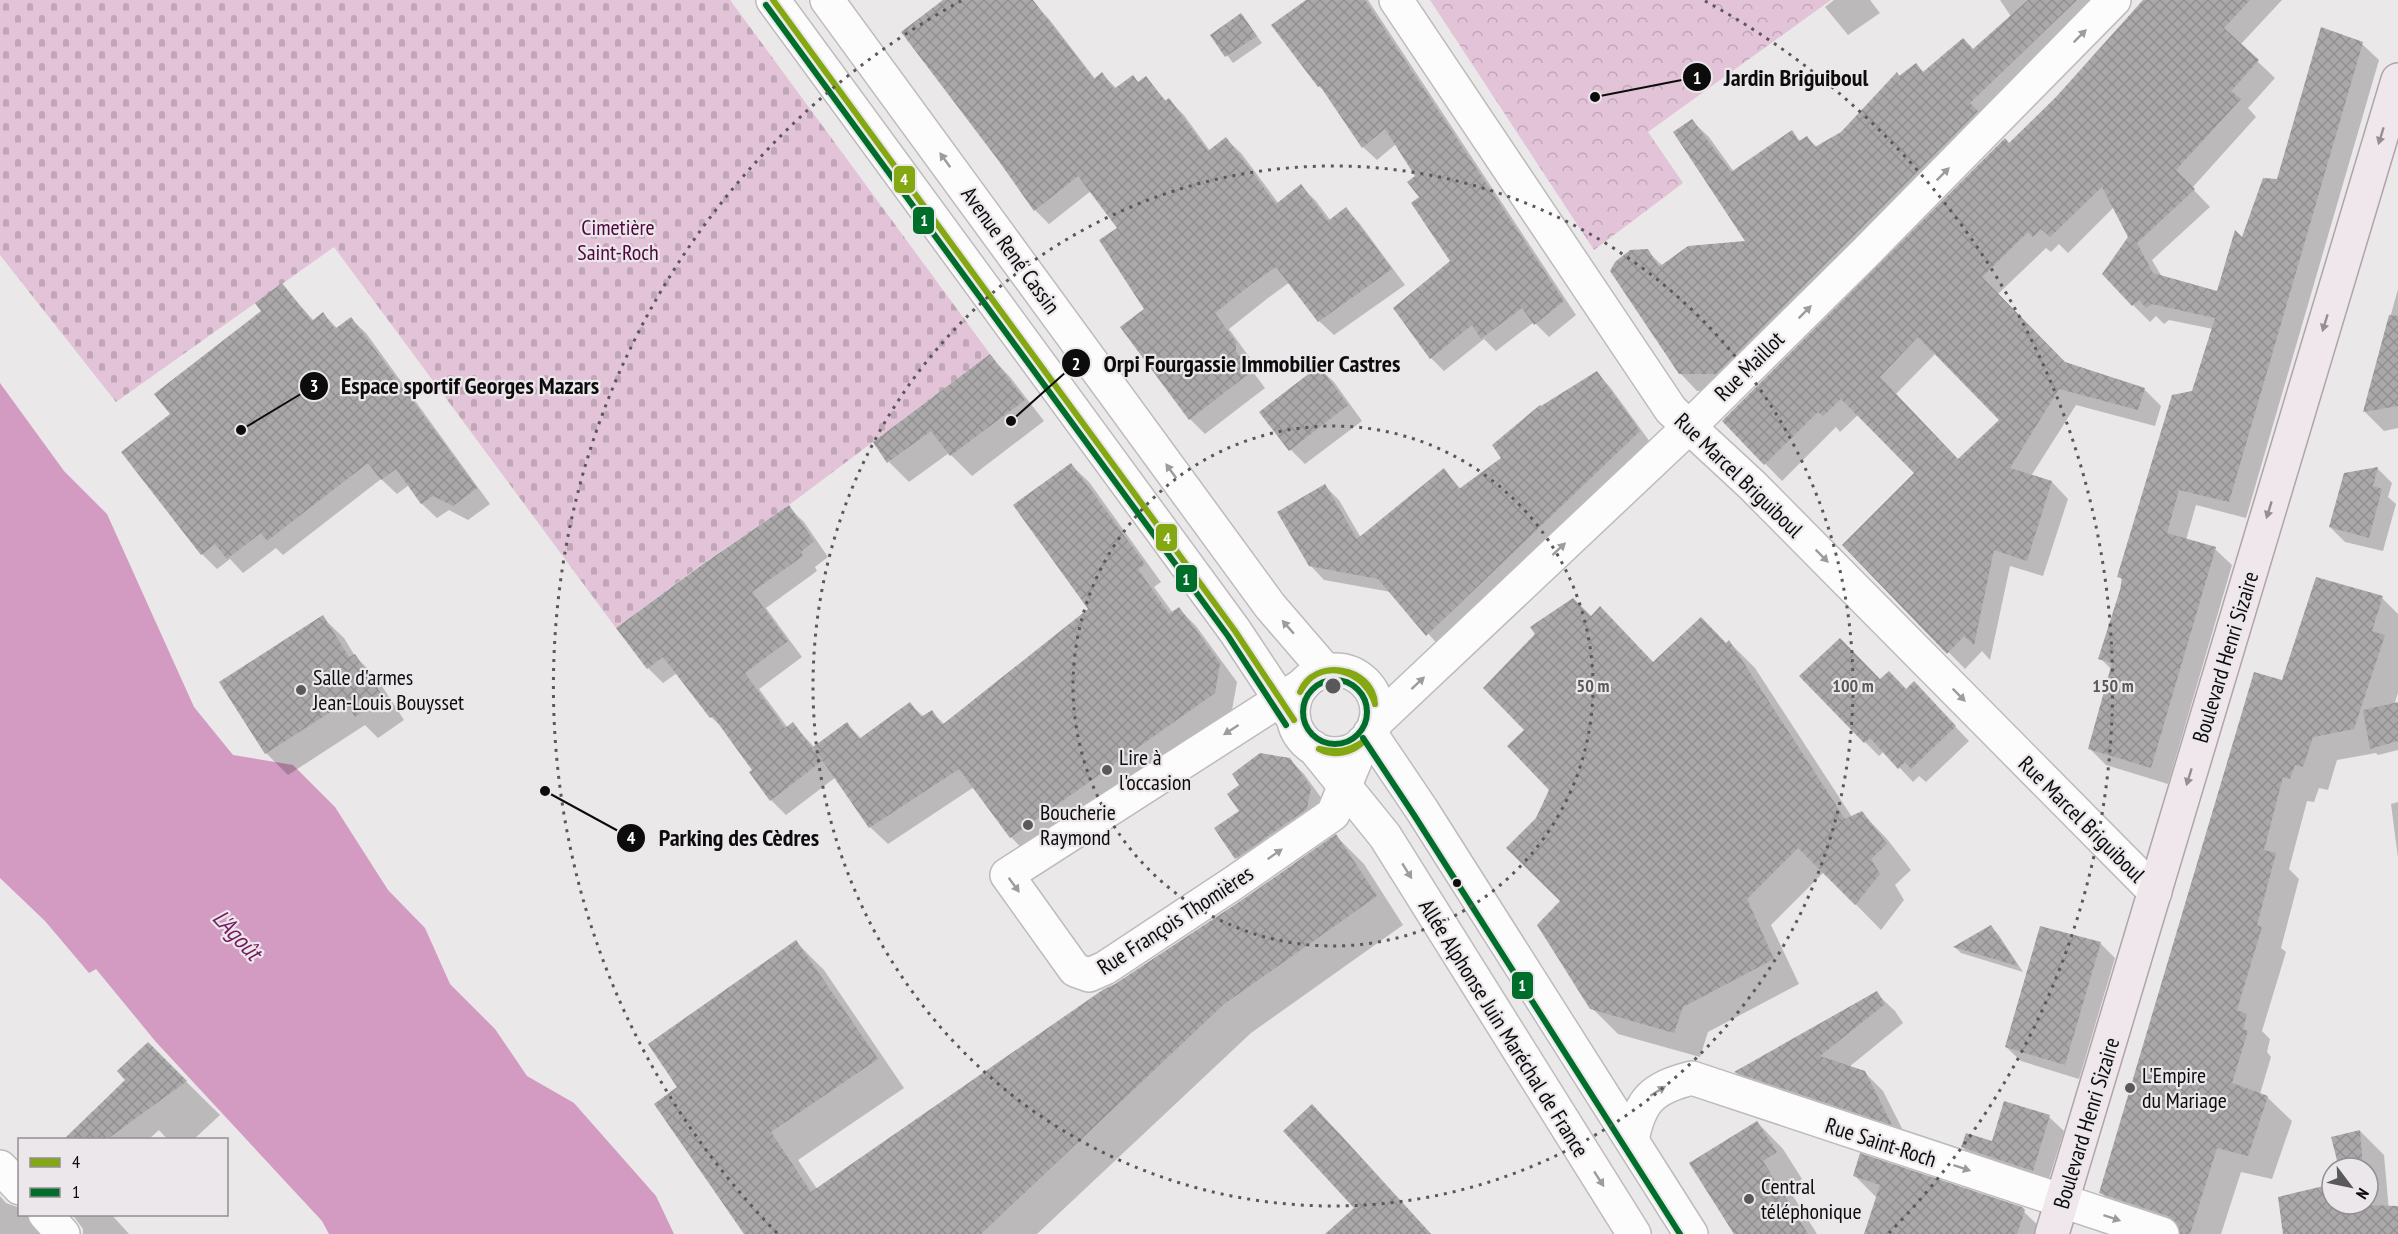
<svg xmlns="http://www.w3.org/2000/svg" width="2398" height="1234" font-family="'PT Sans Narrow',sans-serif">
<style>
.cemetery{fill:url(#cemetery-stones)}
.park{fill:url(#park-crowns)}
.water{fill:#d39bc2}
.shadow{fill:#0003;fill-rule:evenodd}
.building{fill:url(#building-cross-hatch);fill-rule:evenodd}
.lines{fill:none;stroke-linecap:round;stroke-linejoin:round}
.street-casing{stroke:#bdbbbc;stroke-width:36}
.secondary-casing{stroke:#bdbbbc;stroke-width:36}
.primary-casing{stroke:#b0a3ab;stroke-width:36}
.street{stroke:#fcfcfc;stroke-width:33}
.secondary{stroke:#fcfcfc;stroke-width:33}
.primary{stroke:#efe7ec;stroke-width:33}
.bus-1-casing{stroke:#ebe7ea;stroke-width:10}
.bus-2-casing{stroke:#ebe7ea;stroke-width:10}
.bus-1{stroke:#83a811;stroke-width:6}
.bus-2{stroke:#006e2b;stroke-width:6}
.oneway{fill:#9c9c9c}
.oneway2{fill:#958f93}
.ring{fill:none;stroke:#5a595a;stroke-width:3;stroke-dasharray:3 6}
.poi-dot{fill:#5a595a;stroke:#ebe7ea;stroke-width:2}
.bus-dot{fill:#0d0c0d;stroke:#ebe7ea;stroke-width:2}
.labels{text-anchor:middle;stroke-width:4.5;stroke-linejoin:round;paint-order:stroke}
.park-label{font-size:22px;fill:#4f063f;stroke:#ebe7ea}
.street-label{font-size:22px;fill:#0d0c0d;stroke:#ebe7ea}
.poi-label{font-size:22px;fill:#0d0c0d;stroke:#ebe7ea;text-anchor:start}
.water-label{font-size:24px;font-style:italic;fill:#771962;stroke:#ebe7ea}
.centre{fill:#5a595a;stroke:#ebe7ea;stroke-width:3}
.ring-label{font-size:18px;text-anchor:middle;font-weight:bold;fill:#5a595a;stroke:#ebe7ea;stroke-width:4.5;stroke-linejoin:round;paint-order:stroke}
.leader{fill:none;stroke:#0d0c0d;stroke-width:2}
.callout-dot{fill:#0d0c0d;stroke:#ebe7ea;stroke-width:2}
.mark-label{font-size:18px;text-anchor:middle;font-weight:bold;fill:#fff}
.callout-label{font-size:24px;text-anchor:middle;font-weight:bold;fill:#0d0c0d;stroke:#ebe7ea;stroke-width:4.5;stroke-linejoin:round;paint-order:stroke}
.line-badge{stroke:#ebe7ea;stroke-width:2}
.badge-label{font-size:16px;text-anchor:middle;font-weight:bold;fill:#fff}
</style>
<defs>
<pattern id="cemetery-stones" width="16" height="16" patternUnits="userSpaceOnUse" patternTransform="scale(1.5)"><rect width="16" height="16" fill="#e2c3d8"/><path d="M2 7V4a2 2 0 0 1 4 0v3zM10 15v-3a2 2 0 0 1 4 0v3z" fill="#c1a6b8"/></pattern>
<pattern id="park-crowns" width="20" height="18" patternUnits="userSpaceOnUse" patternTransform="scale(1.5)"><rect width="20" height="18" fill="#e2c3d8"/><path d="M2 6a3 3 0 1 1 6 0M12 15a3 3 0 1 1 6 0" fill="none" stroke="#c1a6b8"/></pattern>
<pattern id="building-cross-hatch" width="8" height="8" patternUnits="userSpaceOnUse" patternTransform="scale(1.5)"><rect width="8" height="8" fill="#aaa8a9"/><path d="M0 0l8 8M0 8l8-8" fill="none" stroke="#918f90"/></pattern>
</defs>
<rect width="100%" height="100%" fill="#eae8e9"/>
<!-- cemetery -->
<path class="cemetery" d="M0,0h730l260,354 -201,151 -87,59 -86,64 -282,-381 -218,155 -116,-147z"/>
<!-- park -->
<path class="park" d="M1430,0h401l-183,132 35,51 -89,67z"/>
<!-- water -->
<path class="water" d="M0,383l64,88 43,43 87,193 39,48 60,10 42,42 53,83 37,38 25,56 45,45 32,47 47,27 82,93 18,38h-345l-7,-13 -166,-179 -60,-73 -7,4 -44,-52 -45,-43z"/>
<!-- shadow -->
<path class="shadow" d="M946,0l88,4 15,15 47,61 6,-6 15,15 16,-12 6,6 7,-5 21,24 2,-2 15,15 26,36 16,-12 15,14 38,51 22,-18 15,15 15,20 15,-12 14,15 45,61 -71,50 -15,-14 -29,-39 -22,16 -39,31 21,29v10l15,20 -60,46 -15,-15 -44,-109 -27,-82 -28,-37 -42,33 -14,-14z
M1308,0h60l208,315 -27,22 -15,-15 -38,29 -12,-12 -40,32 -13,-13 21,-97 -31,-63 -4,-22 -21,-32 -19,16 -14,-13 -36,-53 -8,-8z
M1834,0h36l10,13 -32,22 -23,-28z
M2000,0h111l-378,390 -36,1 -17,-18 -33,-122 16,15 85,-24 -56,-121 17,16 25,35 57,-40 10,10 6,-4 10,9 25,-14 74,-68 8,8 49,-22 39,-33z
M2145,0h137l-42,45 35,33 -27,30 8,9 -64,71 18,19 -58,53 10,17 56,16 25,-53 119,-196 17,16 -133,458 -50,-13 -10,35 29,9 17,16 -64,219 -62,-19 -17,-17 23,-78 -12,-12 23,-77 -5,-5 75,-184 20,-63 -44,-9 -5,4 -8,-8 -6,6 -17,-17 -3,-68 -16,-30 -46,46 -9,-9 -8,8 -5,-4 -48,46 67,70 79,25 17,17 -6,20 -79,-21 -45,71 21,6 16,17 -25,77 -33,-10 -20,94 -8,-9 -17,18 -121,-124 72,-72 -57,-59 -19,18 -4,-5 -54,54 -58,-60 333,-323zM1936,353l65,67 -43,41 -63,-66z
M1247,22l15,21 -29,20 -21,-28z
M282,285l32,36 9,-7 15,15 13,-10 15,14 124,171 -22,16 -19,-10 -12,8 -15,-14 -13,-19 -12,9 -16,-15 -98,76 -7,-7 -33,25 -13,-14 -13,10 -15,-15 -79,-102 49,-38 91,-103z
M2398,289v139l-14,3 -20,-20z
M990,356l20,21 34,44 -72,55 -23,-23 -40,29 -20,-20z
M1319,368l15,14 28,39 -57,43 -14,-14 -30,-38z
M1597,373l13,14 43,59 -212,202 -50,-56 -67,-12 -14,-15 15,-79 14,14 22,38 83,-68 17,19 43,-30z
M1071,465l18,17 72,100 -7,5 19,26 6,-4 17,17 41,56 -5,28 -204,145 -17,-18 -37,-50 -86,57 -18,-17 -34,-50 -50,38 -15,-15 -17,-30 -27,-38 -16,-15 -34,-44 -14,10 -15,-15 140,-161 16,15 24,35 -13,10 2,4 -51,37 36,49 -43,32 29,39 5,-4 22,24 32,-24 15,15 48,-35 14,13 8,-5 13,13 146,-116z
M2378,469l14,14 -4,14 8,7 -13,47 -38,-9 -15,-15 15,-52z
M2382,598l16,16v79l-4,12 4,1v44l-20,5 -2,-2 -39,7 -9,30 -9,-2 -5,14 -7,-1 -18,68 10,10 -18,69 5,4 -24,79 8,8 -3,13 4,5 -11,37 7,3 25,24 -20,58 -31,-7 -20,62h-45l-51,-17 -24,-24 182,-511z
M322,617l22,21 11,18 21,21 28,43 -26,18 -13,-13 -77,50 -22,-22 -45,-70z
M1591,618l63,45 75,-21 26,26 97,149 10,-4 25,26 24,31 -16,15 9,15 -23,30 -57,-58 -53,53 28,59 -91,48 -8,25 -82,-23 -26,-26 -55,-189 14,-30 -25,-59z
M1880,681l48,17 41,43 -43,41 -7,-6 -6,6 -29,-31 -5,5 -14,-14z
M1289,759l15,15 21,29 -74,69 -14,-14 -20,-30 24,-17z
M2398,802v56l-7,-54z
M1336,836l28,28 39,61 -152,108 -214,201h-291l-67,-146 117,-146 28,28 80,118 -106,72 19,29z
M1991,927l7,7 25,38 -62,-19 -6,-6z
M2041,928l60,16 14,14 -36,121 -58,-18 -15,-14z
M1876,993l19,18 8,12 -54,44 15,5 19,19 26,51 -154,-51 -19,-18z
M148,1044l72,71 -27,25h-25l-9,-10 -11,10h-83l62,-60z
M1312,1107l28,27 91,100h-103l28,-26z
M2049,1117l15,14 -17,54 -70,-23 -14,-15 30,-4z
M1757,1122l26,27 19,30 -14,9 29,46h-81z
M2360,1131l24,24 7,79h-107l48,-49v19h36v-36h-28z
M1855,1176l166,33 26,25h-181l11,-36z
M0,1196l6,7 14,5v6h20l2,20h-42z
M72,1214h39l18,20h-46v-5z"/>
<!-- building -->
<path class="building" d="M943,0h90l61,79 8,-7 12,17 19,-14 5,7 8,-6 19,25 4,-3 39,53 18,-14 50,67 25,-20 27,37 18,-14 46,62 -74,53 -42,-55 -23,16 -38,30 21,29v9l15,21 -62,48 -69,-93 24,-18 -45,-69 18,-12 -39,-52 -44,35 -36,-51 -97,-128z
M1306,0h59l199,301 -30,24 -12,-17 -41,31 -9,-14 -42,34 -37,-51 57,-47 -39,-58 8,-6 -12,-15 8,-6 -30,-47 -23,19 -42,-62 -2,1 -47,-62z
M2028,0h49l-107,103 8,8 -262,263h-37l-69,-103 5,-9 15,-12 18,-1 11,18 29,-21 57,-5 -72,-109 19,-13 39,53 61,-42 7,11 8,-5 8,11 26,-15 56,-60 2,4 17,-13 7,9 40,-34 10,11z
M2143,0h107l-26,28 35,32 -28,31 10,8 -65,71 19,19 -58,54 16,30 64,18 18,-61 7,7 21,-59 14,1 44,-152 42,15 -134,460 -50,-12 -12,43 49,14 -65,221 -63,-19 24,-86 -14,-4 22,-69 2,-12 -5,-1 55,-182 20,-4 23,-73 -63,-14 -6,4 -7,-8 -7,6 -30,-32 26,-37 -26,-50 -52,50 -9,-8 -8,8 -5,-5 -46,45 83,85 80,26 -7,22 -79,-21 -49,79 42,13 -25,80 -33,-11 -20,95 -10,-9 -17,18 -105,-109 72,-72 -73,-74 -18,17 -5,-4 -54,53 -42,-44 283,-283 4,5 47,-46zM1918,337l81,83 -41,39 -78,-82z
M1241,13l16,23 -32,21 -15,-22z
M282,283l30,38 11,-9 12,17 16,-12 126,171 -24,18 -20,-10 -12,8 -25,-35 -15,11 -13,-17 -101,78 -6,-8 -34,26 -12,-15 -14,11 -80,-103 49,-38 -16,-20 107,-83 -6,-8z
M2389,315l9,1v90l-35,6z
M990,354l35,46 -75,56 -19,-25 -44,32 -14,-21z
M1319,366l29,39 -59,46 -30,-39z
M1597,371l43,60 -214,205 -48,-57 -69,-13 -32,-54 48,-28 32,55 87,-71 15,21 42,-31 -9,-13 48,-40 1,1z
M1071,463l74,101 -7,5 31,45 10,-7 41,56 -5,30 -205,145 -51,-69 -90,59 -56,-81 34,-25 12,17 51,-37 11,15 11,-7 10,15 146,-116 -75,-104z
M2378,467l-5,19 9,3 -13,49 -40,-11 15,-54z
M789,505l25,36 -13,11 2,4 -51,36 36,49 -43,32 40,55 8,-6 29,39 -52,40 -21,-29 3,-2 -19,-26 -20,-28 -3,2 -47,-61 -16,12 -31,-41 87,-64z
M2316,577l67,19 -11,35 13,4 -31,94 -41,8 -10,30 -8,-2 -5,14 -7,-2 -19,73 12,3 -19,72 5,2 -25,83 10,4 -4,15 5,2 -16,52 36,13 -20,60 -31,-8 -27,86h-10l-4,-12 -8,-6 -69,-23 155,-521 28,8z
M1573,598l18,18 9,-10 53,56 48,-45 25,26 3,-3 116,179 17,-8 25,33 -16,15 9,15 -25,31 -57,-57 -51,51 27,60 -91,48 -9,26 -84,-24 -53,-84 23,-24 -54,-53 30,-30 13,-28 -42,-44 17,-16 -41,-42 52,-54 -5,-7z
M323,615l26,42 6,-3 29,44 -29,19 -9,-15 -81,52 -46,-72z
M1840,638l40,41 9,-8 17,18 8,-8 42,45 -45,43 -6,-7 -7,7 -28,-31 -6,5 -65,-67z
M2398,702v39l-28,8 -7,-39z
M1260,753l30,5 21,29 -4,22 -72,50 -21,-31 25,-17 -12,-17 12,-9 -7,-11z
M1336,834l41,62 -154,109 -242,229h-237l-90,-130 23,-17 -29,-43 148,-104 82,119 -107,73 40,60 293,-203 11,-5 130,-86z
M1991,925l27,41 -65,-19z
M2040,926l61,16 -36,123 -60,-18z
M1877,991l8,13 -65,52 45,15 27,54 -158,-53z
M148,1042l39,39 -81,59h-43l62,-60 -8,-9z
M2004,1101l46,14 -17,56 -72,-24 5,-14 26,8z
M1312,1104l119,130h-106l29,-26 -71,-77z
M1757,1121l20,31 -14,9 45,73h-74l-45,-71z
M2360,1130l3,38h-24l-8,-31z
M1860,1153l162,54 3,3 -8,24h-153l16,-49 -27,-9z
M2332,1184v20l66,2v28h-115l-5,-37z"/>
<g class="lines">
<!-- street casing -->
<g class="street-casing">
<path id="street" d="M1396,0l275,410 81,75 403,407
M1303,685l-296,190 68,95 14,5 16,-7 130,-86 98,-68 30,-72
M1375,723l314,-296 176,-174 249,-253
M1632,1140c8,-40 20,-52 60,-62l470,156
M0,1167l20,21
M45,1214l18,20"/>
</g>
<!-- secondary casing -->
<g class="secondary-casing">
<path id="secondary" d="M773,0l462,631 59,89
M827,0l443,606 56,65
M1293 712a42 42 0 1 1 84 0a42 42 0 1 1-84 0Z
M1370,733l52,77 269,424
M1313,747l72,89 249,398"/>
</g>
<!-- primary casing -->
<g class="primary-casing">
<path id="primary" d="M2052,1234l346,-1154"/>
</g>
<!-- street -->
<use href="#street" class="street"/>
<!-- secondary -->
<use href="#secondary" class="secondary"/>
<!-- primary -->
<use href="#primary" class="primary"/>
<!-- bus-1 casing -->
<g class="bus-1-casing">
<path id="bus-1" d="M773,0l462,631 59,89
M1300,692c14,-35 73,-26 75,12
M1300,692c3,-5 7,-11 12,-15 24,-17 56,1 63,27
M1319,749c18,4 29,3 45,-8
M1319,749c14,8 34,4 45,-8"/>
</g>
<!-- bus-2 casing -->
<g class="bus-2-casing">
<path id="bus-2" d="M766,5l462,631 58,89
M1303 712a32 32 0 1 1 64 0a32 32 0 1 1-64 0Z
M1363,738l51,77 266,419"/>
</g>
<!-- bus-1 -->
<use href="#bus-1" class="bus-1"/>
<!-- bus-2 -->
<use href="#bus-2" class="bus-2"/>
</g>
<!-- one-way arrows -->
<defs><path id="oneway-solid" d="M-6-.8H1V-3.2L6.5 0L1 3.2V.8H-6Z" transform="scale(1.5)"/></defs>
<g class="oneway">
<use href="#oneway-solid" transform="translate(2080 36) rotate(-45)"/>
<use href="#oneway-solid" transform="translate(945 160) rotate(-126)"/>
<use href="#oneway-solid" transform="translate(1943 174) rotate(-45)"/>
<use href="#oneway-solid" transform="translate(1805 312) rotate(-45)"/>
<use href="#oneway-solid" transform="translate(1171 471) rotate(-126)"/>
<use href="#oneway-solid" transform="translate(1559 549) rotate(-43)"/>
<use href="#oneway-solid" transform="translate(1822 556) rotate(45)"/>
<use href="#oneway-solid" transform="translate(1288 627) rotate(-131)"/>
<use href="#oneway-solid" transform="translate(1418 683) rotate(-43)"/>
<use href="#oneway-solid" transform="translate(1959 695) rotate(45)"/>
<use href="#oneway-solid" transform="translate(1231 730) rotate(147)"/>
<use href="#oneway-solid" transform="translate(1275 854) rotate(-35)"/>
<use href="#oneway-solid" transform="translate(1407 871) rotate(58)"/>
<use href="#oneway-solid" transform="translate(1014 885) rotate(54)"/>
<use href="#oneway-solid" transform="translate(1658 1091) rotate(-32)"/>
<use href="#oneway-solid" transform="translate(1962 1168) rotate(18)"/>
<use href="#oneway-solid" transform="translate(1599 1179) rotate(57)"/>
<use href="#oneway-solid" transform="translate(2112 1218) rotate(18)"/>
</g>
<g class="oneway2">
<use href="#oneway-solid" transform="translate(2381 136) rotate(107)"/>
<use href="#oneway-solid" transform="translate(2325 323) rotate(107)"/>
<use href="#oneway-solid" transform="translate(2269 510) rotate(107)"/>
<use href="#oneway-solid" transform="translate(2189 777) rotate(107)"/>
</g>
<!-- distance rings -->
<g class="ring">
<circle cx="1333" cy="686" r="260"/>
<circle cx="1333" cy="686" r="520"/>
<path d="M777 1233A780 780 0 0 1 961 1M1705 1A780 780 0 0 1 1889 1233"/>
</g>
<!-- markers -->
<g class="poi-dot">
<circle cx="301" cy="690" r="6"/>
<circle cx="1107" cy="770" r="6"/>
<circle cx="1028" cy="825" r="6"/>
<circle cx="2130" cy="1088" r="6"/>
<circle cx="1749" cy="1199" r="6"/>
</g>
<circle class="bus-dot" cx="1457" cy="883" r="5"/>
<g class="labels">
<!-- park labels -->
<g class="park-label">
<text x="618" y="235">Cimetière<tspan x="618" dy="25">Saint-Roch</tspan></text>
</g>
<!-- street labels -->
<g class="street-label">
<text transform="translate(1011 250) rotate(54)" y="8">Avenue René Cassin</text>
<text transform="translate(1749 366) rotate(-45)" y="8">Rue Maillot</text>
<text transform="translate(1739 475) rotate(44)" y="8">Rue Marcel Briguiboul</text>
<text transform="translate(2225 657) rotate(-73)" y="8">Boulevard Henri Sizaire</text>
<text transform="translate(2082 819) rotate(45)" y="8">Rue Marcel Briguiboul</text>
<text transform="translate(1175 920) rotate(-33)" y="8">Rue François Thomières</text>
<text transform="translate(1504 1028) rotate(58)" y="8">Allée Alphonse Juin Maréchal de France</text>
<text transform="translate(2086 1123) rotate(-73)" y="8">Boulevard Henri Sizaire</text>
<text transform="translate(1881 1142) rotate(18)" y="8">Rue Saint-Roch</text>
</g>
<!-- poi labels -->
<g class="poi-label">
<text x="313" y="685">Salle d'armes<tspan x="313" dy="25">Jean-Louis Bouysset</tspan></text>
<text x="1119" y="765">Lire à<tspan x="1119" dy="25">l'occasion</tspan></text>
<text x="1040" y="820">Boucherie<tspan x="1040" dy="25">Raymond</tspan></text>
<text x="2142" y="1083">L'Empire<tspan x="2142" dy="25">du Mariage</tspan></text>
<text x="1761" y="1194">Central<tspan x="1761" dy="25">téléphonique</tspan></text>
</g>
<!-- water labels -->
<g class="water-label">
<text transform="translate(237 935) rotate(47)" y="8">L'Agoût</text>
</g>
</g>
<circle cx="1333" cy="686" r="9" class="centre"/>
<g class="ring-label">
<text x="1593" y="692">50 m</text>
<text x="1853" y="692">100 m</text>
<text x="2113" y="692">150 m</text>
</g>
<!-- callouts -->
<path class="leader" d="M1595 97L1697 77M1011 421L1076 363M241 430L314 386M545 791L631 838"/>
<g class="callout-dot">
<circle cx="1595" cy="97" r="6"/>
<circle cx="1011" cy="421" r="6"/>
<circle cx="241" cy="430" r="6"/>
<circle cx="545" cy="791" r="6"/>
<circle cx="1697" cy="77" r="15"/>
<circle cx="1076" cy="363" r="15"/>
<circle cx="314" cy="386" r="15"/>
<circle cx="631" cy="838" r="15"/>
</g>
<g class="mark-label">
<text x="1697" y="84">1</text>
<text x="1076" y="370">2</text>
<text x="314" y="392">3</text>
<text x="631" y="844">4</text>
</g>
<g class="callout-label">
<text x="1796" y="86">Jardin Briguiboul</text>
<text x="1252" y="372">Orpi Fourgassie Immobilier Castres</text>
<text x="470" y="394">Espace sportif Georges Mazars</text>
<text x="739" y="846">Parking des Cèdres</text>
</g>
<g class="line-badge">
<rect x="893" y="165" width="23" height="29" rx="6" fill="#83a811"/>
<rect x="912" y="206" width="23" height="29" rx="6" fill="#006e2b"/>
<rect x="1155" y="523" width="23" height="29" rx="6" fill="#83a811"/>
<rect x="1175" y="564" width="23" height="29" rx="6" fill="#006e2b"/>
<rect x="1511" y="971" width="23" height="29" rx="6" fill="#006e2b"/>
</g>
<g class="badge-label">
<text x="904" y="185">4</text>
<text x="924" y="226">1</text>
<text x="1167" y="544">4</text>
<text x="1186" y="585">1</text>
<text x="1522" y="991">1</text>
</g>
<!-- legend -->
<rect x="18" y="1138" width="210" height="78" fill="#ebe7ea" stroke="#928f92" stroke-width="1.5"/>
<rect x="30" y="1158" width="30" height="9" fill="#83a811" stroke="#928f92" stroke-width="1.5"/>
<text x="72" y="1168" font-size="18" fill="#0d0c0d">4</text>
<rect x="30" y="1188" width="30" height="9" fill="#006e2b" stroke="#928f92" stroke-width="1.5"/>
<text x="72" y="1198" font-size="18" fill="#0d0c0d">1</text>
<!-- north arrow -->
<g transform="translate(2350 1186) rotate(122)"><circle r="28" fill="#ebe7ea" stroke="#928f92" stroke-width="1.5"/>
<path d="M0-4.5L10 22L0 15L-10 22Z" fill="#5a595a"/>
<text y="-9" font-size="16" font-weight="bold" text-anchor="middle" fill="#0d0c0d">N</text>
</g>
</svg>
